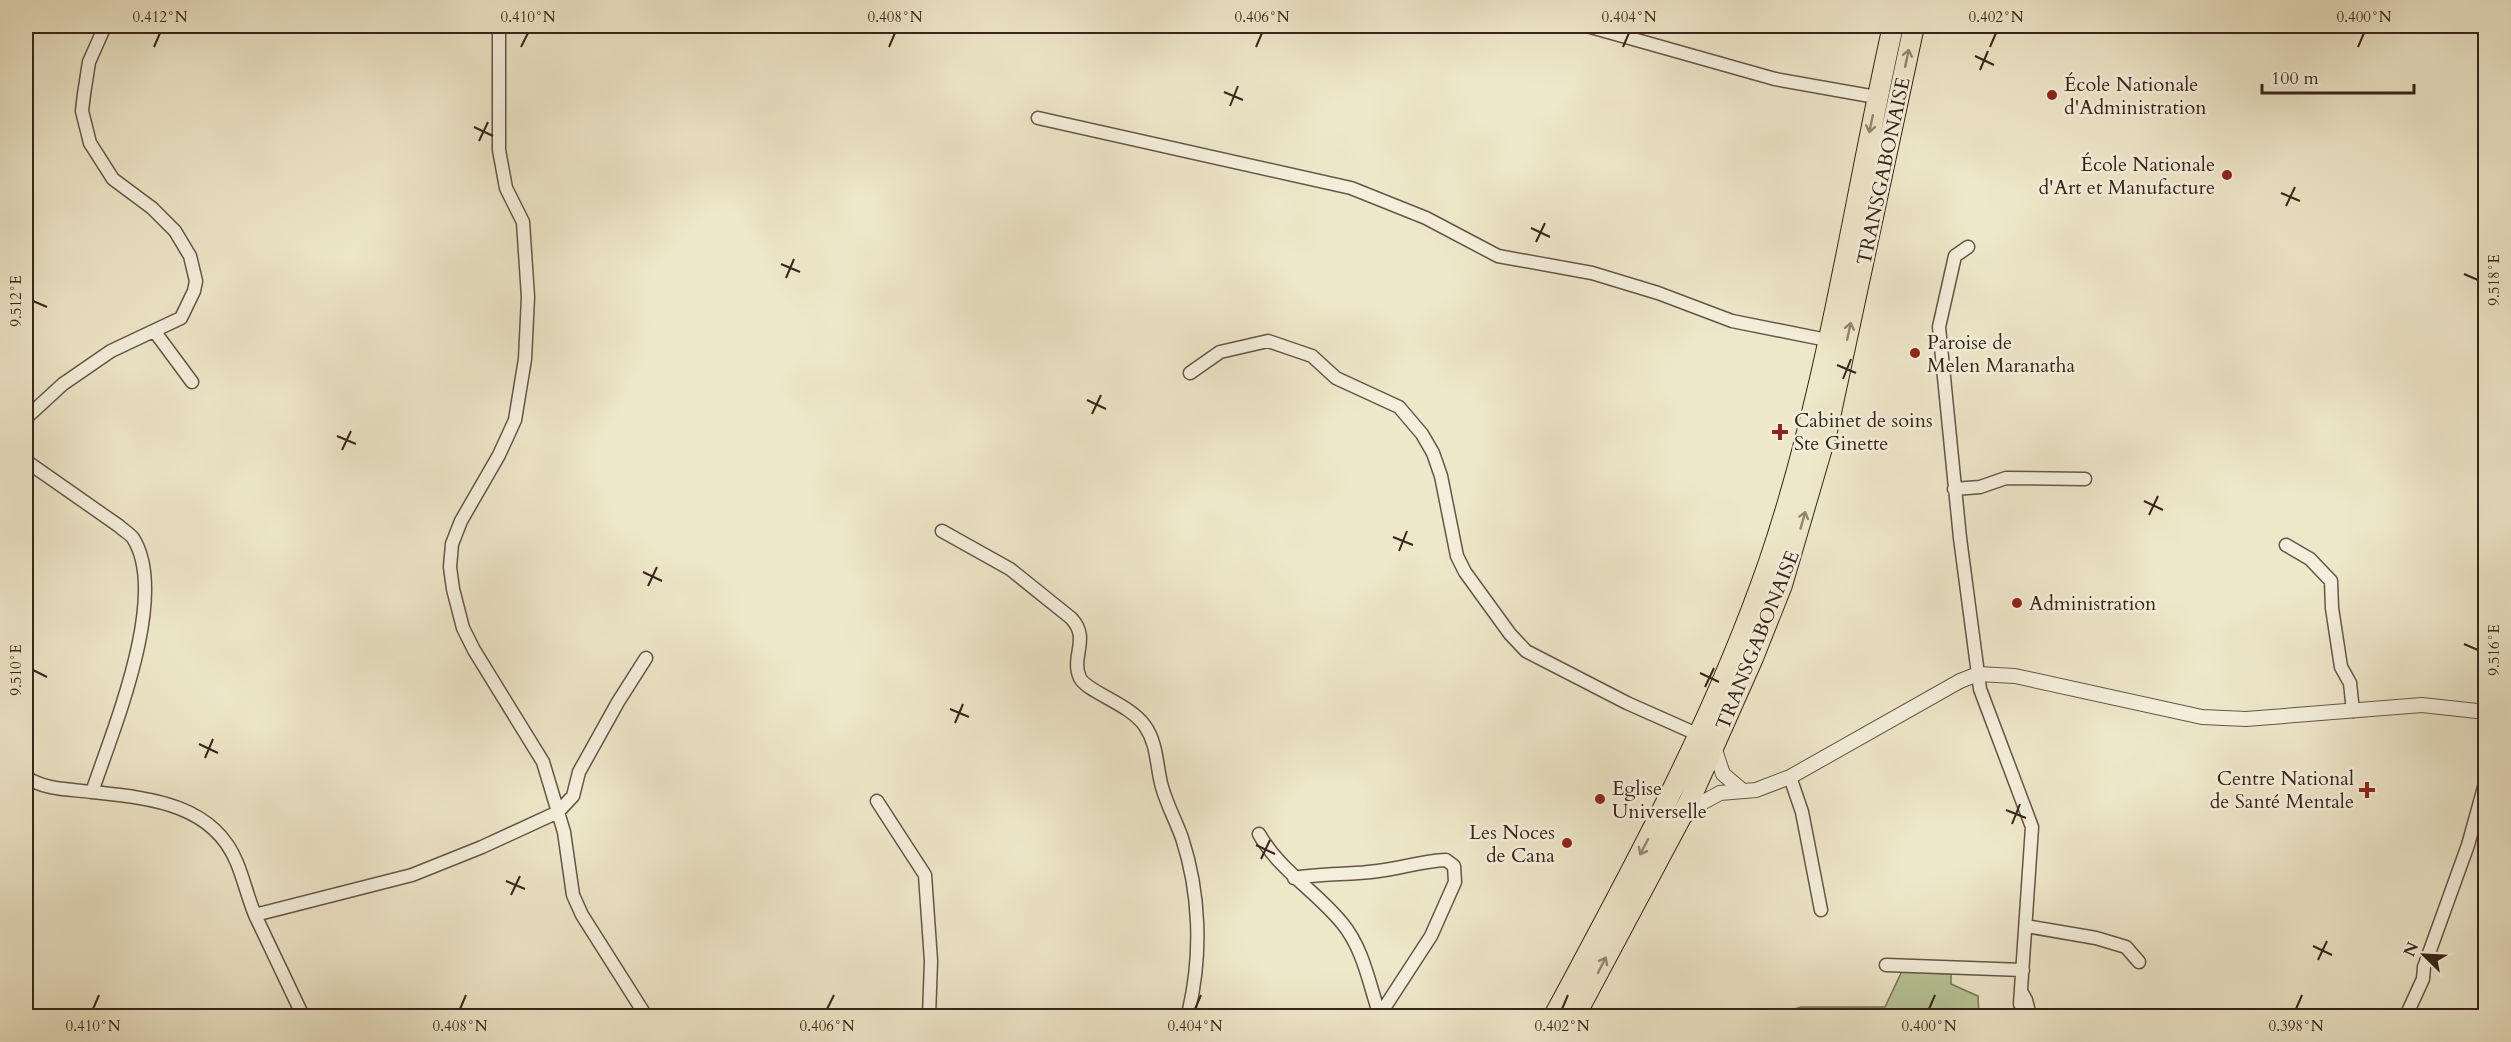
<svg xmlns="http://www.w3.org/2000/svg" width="2511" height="1042" font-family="Cardo,serif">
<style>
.green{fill:#b7c598;stroke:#777459;stroke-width:1.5}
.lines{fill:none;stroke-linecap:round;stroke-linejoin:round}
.minor-casing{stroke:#655546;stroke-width:15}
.tertiary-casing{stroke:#655546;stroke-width:16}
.trunk-casing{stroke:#37241a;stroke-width:22}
.minor{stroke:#f4efdc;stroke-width:12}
.tertiary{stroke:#f4efdc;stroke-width:14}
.trunk{stroke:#eee7c9;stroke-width:20}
.oneway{stroke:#928672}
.ticks{fill:none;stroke:#37241a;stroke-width:2}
.poi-dot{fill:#8f2418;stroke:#f4efdc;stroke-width:2}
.labels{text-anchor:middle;stroke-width:5;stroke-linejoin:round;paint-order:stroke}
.poi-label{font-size:20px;fill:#37241a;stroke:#f4efdc;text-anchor:start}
.street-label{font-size:20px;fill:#37241a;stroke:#f4efdc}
.neatline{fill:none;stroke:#37241a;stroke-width:2}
.ticks-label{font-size:15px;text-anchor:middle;fill:#37241a}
</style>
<rect width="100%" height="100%" fill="#eee7c9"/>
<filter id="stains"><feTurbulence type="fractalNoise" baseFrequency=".00333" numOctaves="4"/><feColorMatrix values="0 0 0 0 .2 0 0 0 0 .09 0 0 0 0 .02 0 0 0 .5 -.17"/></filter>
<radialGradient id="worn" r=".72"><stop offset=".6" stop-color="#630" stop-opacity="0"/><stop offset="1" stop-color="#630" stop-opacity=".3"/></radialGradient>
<!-- green -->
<path class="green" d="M1902,971l49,3v10l27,12 1,20h-208l30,-9h84z"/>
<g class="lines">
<!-- minor casing -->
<g class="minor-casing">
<path id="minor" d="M499,26v124l7,38 17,34 5,75 -3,62 -10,61 -16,35 -38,66 -9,23 -2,23 3,22 10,39 11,22 69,112 21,70 9,63 9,20 64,101
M1587,26l188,53 101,18
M1038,118l313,70 75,30 72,38 94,17 66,20 74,28 95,19
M1968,247l-13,9 -16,71 21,211 18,136 2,15 52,138 -12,177
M155,332l37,50
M1190,373l30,-21 48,-11 44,15 24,22 63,29 23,27 11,19 8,23 16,80 8,16 45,62 16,17 101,52 72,32
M26,418l37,-34 48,-33 70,-33 13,-27 2,-10 -6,-25 -15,-25 -23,-23 -39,-29 -23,-36 -8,-32 2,-17 5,-32 16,-36
M26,461l93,65c4,4 11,8 14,12 37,58 -21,194 -41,254
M1954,489l26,-2 26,-9 79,1
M942,531l68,38 61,49c20,21 -1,38 9,60 7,14 50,26 65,48 13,19 11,40 17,61 5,18 14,34 20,51 18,55 20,116 7,172l1,6
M2286,545l24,14 21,22 1,27 9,59 9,16 3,28
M26,777c19,13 43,12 66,15 56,6 121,11 145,71 7,17 11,35 18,52l157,-40 70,-28 76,-35 15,-16 6,-24 39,-70 28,-44
M1790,777l12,35 19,98
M877,801l48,74 6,86 -2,55
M1259,834c21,37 57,57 83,89 21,25 27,60 37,90
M1294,878c28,-5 56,-3 84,-7 23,-3 45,-10 68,-11l8,6 1,16 -24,54 -52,80
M255,915l48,101
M2026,926l70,12 30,9 13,15
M1886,965l137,5
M2022,993l4,7 4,16
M2406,1016l17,-37 1,-12 44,-122 18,-65"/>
</g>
<!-- tertiary casing -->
<g class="tertiary-casing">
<path id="tertiary" d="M1714,747l9,27 20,17
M1687,815l9,-9 24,-13 36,-3 34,-13 170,-96 18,-7 37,2 187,41 44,2 176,-14 64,7"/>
</g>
<!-- trunk casing -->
<g class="trunk-casing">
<path id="trunk" d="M1554,1016c79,-147 160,-295 215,-454 59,-173 84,-358 124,-536
M1575,1016l114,-214 64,-144 29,-73 45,-154 87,-405"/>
</g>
<!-- minor -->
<use href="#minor" class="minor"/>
<!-- tertiary -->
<use href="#tertiary" class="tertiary"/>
<!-- trunk -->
<use href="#trunk" class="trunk"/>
</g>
<!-- one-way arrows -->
<defs><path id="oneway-shaft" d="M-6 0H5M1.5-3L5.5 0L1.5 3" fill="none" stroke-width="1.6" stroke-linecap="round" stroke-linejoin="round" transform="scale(1.5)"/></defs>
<g class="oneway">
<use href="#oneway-shaft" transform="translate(1907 58) rotate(-78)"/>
<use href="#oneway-shaft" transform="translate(1871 124) rotate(102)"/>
<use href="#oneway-shaft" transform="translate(1849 331) rotate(-78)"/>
<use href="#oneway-shaft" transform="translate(1803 520) rotate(-74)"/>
<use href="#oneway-shaft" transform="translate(1644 847) rotate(117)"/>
<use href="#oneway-shaft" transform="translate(1602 965) rotate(-63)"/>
</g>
<!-- ticks -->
<path class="ticks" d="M154,47l6,-14M521,47l7,-14M889,47l6,-14M1256,47l6,-14M1623,47l6,-14M1990,47l6,-14M2358,47l6,-14M1975,56l19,9M1980,70l8,-19M1224,92l19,8M1230,106l8,-20M474,127l19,9M479,141l9,-19M2281,193l19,8M2286,206l9,-19M1531,228l19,9M1536,242l9,-19M781,264l19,8M2464,274l14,6M786,278l8,-19M33,301l14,6M1837,365l19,8M1843,379l8,-20M1087,400l19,9M1092,414l9,-19M337,436l19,8M342,450l9,-19M2144,501l19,9M2149,515l9,-19M1393,537l20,8M1399,551l8,-20M643,572l19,9M648,586l9,-19M2464,644l14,6M33,670l14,7M1700,673l19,9M1705,687l9,-19M950,709l19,8M955,723l8,-19M199,744l19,9M205,758l8,-19M2006,810l20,8M2012,824l8,-20M1256,845l19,9M1261,859l9,-19M506,881l19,8M511,895l9,-19M2313,946l19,9M2318,960l9,-19M93,1009l6,-14M460,1009l6,-14M827,1009l7,-14M1195,1009l6,-14M1562,1009l6,-14M1929,1009l6,-14M2296,1009l6,-14"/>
<!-- markers -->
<g class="poi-dot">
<circle cx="2052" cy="95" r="6"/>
<circle cx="2227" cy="175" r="6"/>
<circle cx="1915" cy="353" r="6"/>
<path d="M1777 423h6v6h6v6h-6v6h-6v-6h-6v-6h6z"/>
<circle cx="2017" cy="603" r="6"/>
<path d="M2364 781h6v6h6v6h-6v6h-6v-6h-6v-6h6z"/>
<circle cx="1600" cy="799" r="6"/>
<circle cx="1567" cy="843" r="6"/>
</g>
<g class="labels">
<!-- poi labels -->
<g class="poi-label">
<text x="2064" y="91">École Nationale<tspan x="2064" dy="23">d'Administration</tspan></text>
<text x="2215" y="171" text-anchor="end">École Nationale<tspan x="2215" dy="23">d'Art et Manufacture</tspan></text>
<text x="1927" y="349">Paroise de<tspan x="1927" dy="23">Melen Maranatha</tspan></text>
<text x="1794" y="427">Cabinet de soins<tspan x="1794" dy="23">Ste Ginette</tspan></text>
<text x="2029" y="610">Administration</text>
<text x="2354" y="785" text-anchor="end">Centre National<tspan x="2354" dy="23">de Santé Mentale</tspan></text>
<text x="1612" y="795">Eglise<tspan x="1612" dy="23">Universelle</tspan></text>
<text x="1555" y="839" text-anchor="end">Les Noces<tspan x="1555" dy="23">de Cana</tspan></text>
</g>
<!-- street labels -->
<g class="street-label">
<text transform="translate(1883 171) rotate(-78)" y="7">TRANSGABONAISE</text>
<text transform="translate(1757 640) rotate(-68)" y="7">TRANSGABONAISE</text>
</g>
</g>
<!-- margin -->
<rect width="2511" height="1042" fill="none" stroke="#eee7c9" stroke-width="66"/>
<!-- north arrow -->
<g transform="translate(2424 955) rotate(294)" stroke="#f4efdc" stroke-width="4.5" paint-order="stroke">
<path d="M0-4.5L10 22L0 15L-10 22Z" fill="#37241a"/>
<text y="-9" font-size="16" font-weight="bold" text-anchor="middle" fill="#37241a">N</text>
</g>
<!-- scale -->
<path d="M2262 84v9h152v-9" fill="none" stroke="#37241a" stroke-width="3"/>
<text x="2271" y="84" font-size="18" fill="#37241a" stroke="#f4efdc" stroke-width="4.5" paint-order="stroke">100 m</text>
<rect x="33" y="33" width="2445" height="976" class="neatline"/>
<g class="ticks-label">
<text x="160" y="22">0.412°N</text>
<text x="528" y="22">0.410°N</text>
<text x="895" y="22">0.408°N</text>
<text x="1262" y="22">0.406°N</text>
<text x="1629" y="22">0.404°N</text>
<text x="1996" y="22">0.402°N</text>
<text x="2364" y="22">0.400°N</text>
<text transform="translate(2494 280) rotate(-90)" y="5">9.518°E</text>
<text transform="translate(16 301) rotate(-90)" y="5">9.512°E</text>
<text transform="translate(2494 650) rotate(-90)" y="5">9.516°E</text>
<text transform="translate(16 670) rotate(-90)" y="5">9.510°E</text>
<text x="93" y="1031">0.410°N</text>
<text x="460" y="1031">0.408°N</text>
<text x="827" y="1031">0.406°N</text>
<text x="1195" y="1031">0.404°N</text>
<text x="1562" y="1031">0.402°N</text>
<text x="1929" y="1031">0.400°N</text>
<text x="2296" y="1031">0.398°N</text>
</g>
<rect width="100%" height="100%" filter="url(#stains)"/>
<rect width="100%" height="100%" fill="url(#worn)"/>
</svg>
